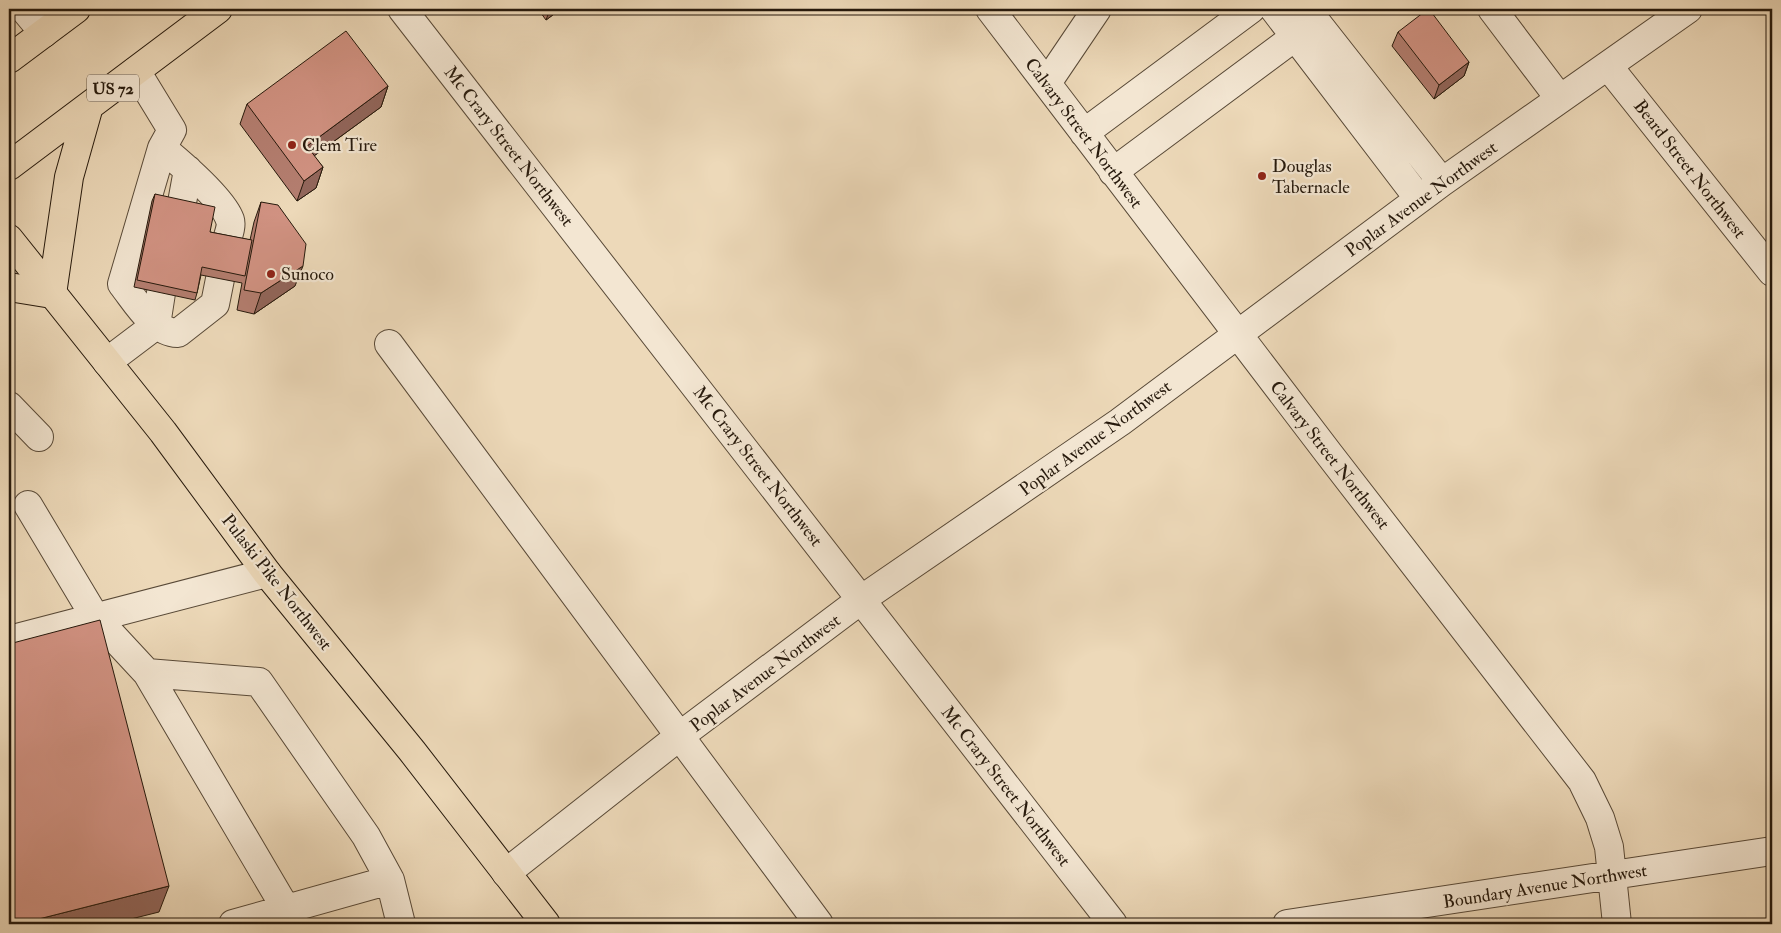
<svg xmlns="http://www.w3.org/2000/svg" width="1781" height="933" font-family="'IM FELL Double Pica',serif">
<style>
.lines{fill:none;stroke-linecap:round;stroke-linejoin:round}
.minor-casing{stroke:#584937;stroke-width:30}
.major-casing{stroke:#26190c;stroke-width:30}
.highway-casing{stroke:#26190c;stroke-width:30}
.minor{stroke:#f3e6d2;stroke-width:28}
.major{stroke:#edd9b9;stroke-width:28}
.highway{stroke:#edd9b9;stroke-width:28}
.wall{fill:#b47e70;stroke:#26190c}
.shaded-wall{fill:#92665b;stroke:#26190c}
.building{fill:#d19282;stroke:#26190c}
.poi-dot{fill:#8f2418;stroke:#f3e6d2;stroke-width:2}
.labels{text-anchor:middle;stroke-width:4.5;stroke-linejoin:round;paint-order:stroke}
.shield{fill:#f3e6d2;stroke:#645647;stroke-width:1}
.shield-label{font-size:16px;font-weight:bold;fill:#26190c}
.street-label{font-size:18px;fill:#26190c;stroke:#f3e6d2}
.poi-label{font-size:18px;fill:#26190c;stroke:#f3e6d2;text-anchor:start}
</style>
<rect width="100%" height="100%" fill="#edd9b9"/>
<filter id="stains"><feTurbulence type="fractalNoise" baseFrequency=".004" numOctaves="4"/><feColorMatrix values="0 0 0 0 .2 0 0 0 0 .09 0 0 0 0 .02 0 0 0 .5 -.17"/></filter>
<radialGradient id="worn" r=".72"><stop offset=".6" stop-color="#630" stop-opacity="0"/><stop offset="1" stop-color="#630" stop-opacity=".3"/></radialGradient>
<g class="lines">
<!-- minor casing -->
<g class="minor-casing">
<path id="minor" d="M24,9l20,24
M402,9l711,915
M990,9l339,445 253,327 18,37 9,29 8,77
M1274,9l145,190
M1306,9l136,173
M1492,9l68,90
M1608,66l164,206
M136,71l36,59 -10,18
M1047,83l50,-74
M1084,133l167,-124
M1113,172l183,-136
M181,208l7,-38
M220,279l-5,25 -37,29c-25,-1 -41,-30 -56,-49l40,-136c17,14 61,51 68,72 2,6 -2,16 -4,23
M389,344l430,580
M107,362l49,-37 5,-32
M9,406l30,31
M28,505l67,112 52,56 112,9 107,154 24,44
M9,640l258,-67
M147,673l139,236
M506,873l175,-138 181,-136 258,-177 322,-240 246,-173
M233,924l157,-44 11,44
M1287,924l485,-73"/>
</g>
<!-- major casing -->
<g class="major-casing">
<path id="major" d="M9,239l154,193 104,141 145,178 134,173"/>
</g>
<!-- highway casing -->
<g class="highway-casing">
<path id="highway" d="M9,59l67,-50
M9,166l209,-157
M9,287l43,7 17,-117 20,-71"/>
</g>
<!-- minor -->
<use href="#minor" class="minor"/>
<!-- major -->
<use href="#major" class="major"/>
<!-- highway -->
<use href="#highway" class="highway"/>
</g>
<!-- wall -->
<path class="wall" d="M538,9h23l-15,11z
M1398,32l71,30 -5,14 -30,23 -42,-53z
M388,86l-7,21 -67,49 9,11 -7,21 -19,13 -57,-77 7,-20z
M155,194l55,38 40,8 4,-18 7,-20 34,84 -41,28 -17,-4 5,-27 -41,-8 -4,18 -2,7 -61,-13 18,-86z"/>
<!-- shaded-wall -->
<path class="shaded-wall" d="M550,9h11l-15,11z
M1469,62l-5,14 -30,23 5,-14z
M388,86l-7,21 -81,59 7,-20z
M323,167l-7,21 -19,13 7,-20z
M303,266l-8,20 -41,28 7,-21z
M169,886l-10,26 -48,12h-92z"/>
<!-- building -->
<path class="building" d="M1428,9h1l40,53 -30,23 -41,-53z
M346,31l42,55 -81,60 16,21 -19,14 -57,-77z
M155,194l60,13 -5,25 42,8 -7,36 -43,-9 -5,26 -60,-13z
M261,202l17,3 28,39 -3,22 -42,27 -17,-3z
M100,620l69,266 -150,38h-10v-280z"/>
<!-- markers -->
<g class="poi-dot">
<circle cx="292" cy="145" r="5"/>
<circle cx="1262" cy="176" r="5"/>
<circle cx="271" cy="274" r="5"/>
</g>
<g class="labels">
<!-- shield labels -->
<rect class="shield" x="87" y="74.5" width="52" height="27" rx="4"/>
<g class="shield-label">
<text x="113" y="94">US 72</text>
</g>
<!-- street labels -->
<g class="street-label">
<text transform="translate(1084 133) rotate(53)" y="6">Calvary Street Northwest</text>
<text transform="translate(509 146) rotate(52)" y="6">Mc Crary Street Northwest</text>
<text transform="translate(1690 169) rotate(52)" y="6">Beard Street Northwest</text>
<text transform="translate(1421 199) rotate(-36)" y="6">Poplar Avenue Northwest</text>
<text transform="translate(1095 438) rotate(-36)" y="6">Poplar Avenue Northwest</text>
<text transform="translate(1330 455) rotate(52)" y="6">Calvary Street Northwest</text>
<text transform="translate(758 466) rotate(52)" y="6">Mc Crary Street Northwest</text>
<text transform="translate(277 582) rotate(52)" y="6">Pulaski Pike Northwest</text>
<text transform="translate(765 673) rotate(-37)" y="6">Poplar Avenue Northwest</text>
<text transform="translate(1006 786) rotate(52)" y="6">Mc Crary Street Northwest</text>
<text transform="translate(1545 886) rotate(-9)" y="6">Boundary Avenue Northwest</text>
</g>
<!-- poi labels -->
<g class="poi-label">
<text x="302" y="151">Clem Tire</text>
<text x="1272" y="172">Douglas<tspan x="1272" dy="21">Tabernacle</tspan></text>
<text x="281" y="280">Sunoco</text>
</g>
</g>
<!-- margin -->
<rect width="1781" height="933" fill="none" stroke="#edd9b9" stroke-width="30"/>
<rect x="10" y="10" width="1761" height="913" fill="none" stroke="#26190c" stroke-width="2.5"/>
<rect x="15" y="15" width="1751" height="903" fill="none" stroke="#26190c"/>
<rect width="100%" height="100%" filter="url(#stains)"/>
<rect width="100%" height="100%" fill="url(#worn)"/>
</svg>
